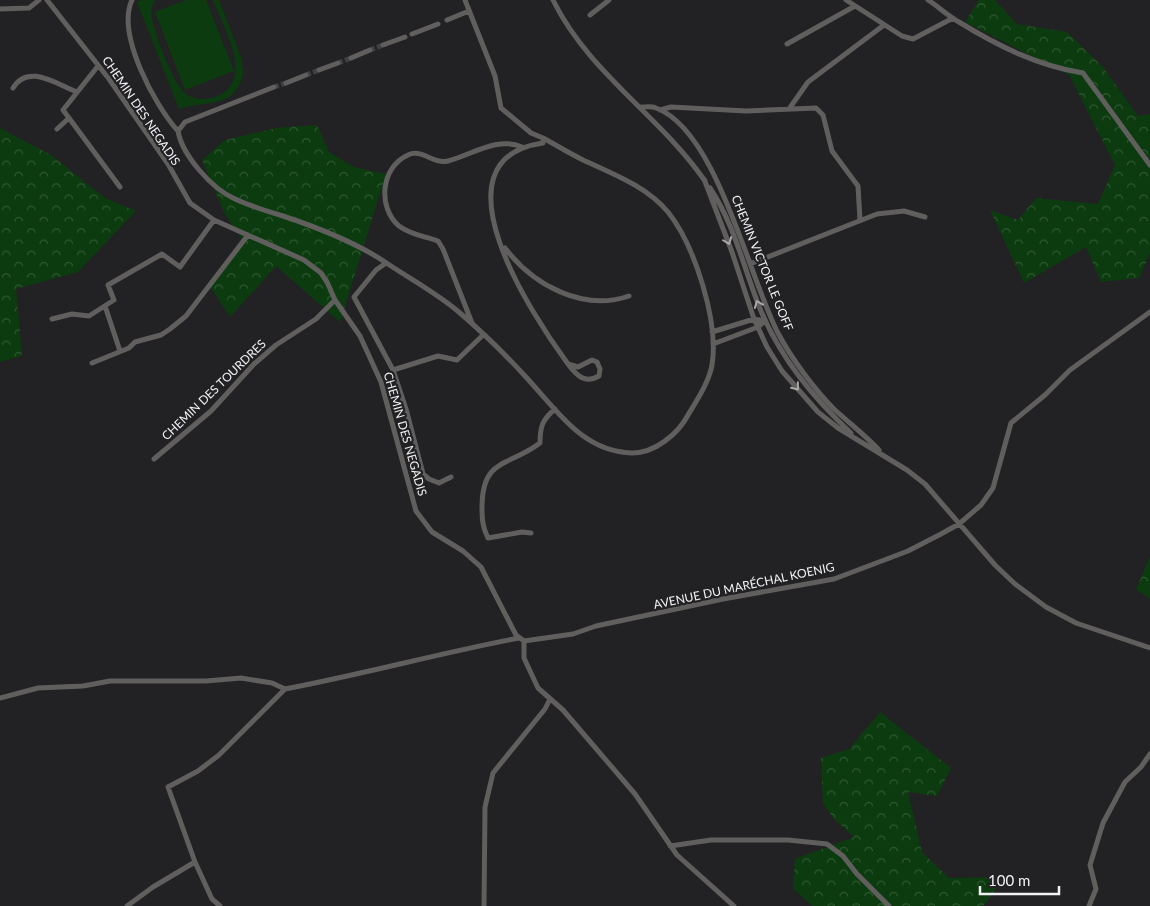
<svg xmlns="http://www.w3.org/2000/svg" width="1150" height="906" font-family="Lato,sans-serif">
<style>
.forest{fill:url(#forest-crowns)}
.park{fill:#0c3b0f}
.lines{fill:none;stroke-linecap:round;stroke-linejoin:round}
.minor-tunnel{stroke:#414043;stroke-width:5;stroke-dasharray:5 2.5;stroke-linecap:butt}
.minor{stroke:#615f5e;stroke-width:5}
.oneway{stroke:#aaa8a8}
.labels{text-anchor:middle;stroke-width:4.5;stroke-linejoin:round;paint-order:stroke}
.street-label{font-size:12px;fill:#f2f1f3;stroke:#222124}
</style>
<defs>
<pattern id="forest-crowns" width="20" height="18" patternUnits="userSpaceOnUse" patternTransform="scale(1.25)"><rect width="20" height="18" fill="#0c3b0f"/><path d="M2 6a3 3 0 1 1 6 0M12 15a3 3 0 1 1 6 0" fill="none" stroke="#305832"/></pattern>
</defs>
<rect width="100%" height="100%" fill="#222124"/>
<!-- forest -->
<path class="forest" d="M979,0h16l22,24 50,8 36,35 35,49 12,-2v139l-11,25 -38,4 -15,-35 -62,36 -34,-73 28,10 18,-22 62,6 17,-39 -46,-90 -104,-53z
M317,125l12,27 25,15 32,7 -46,148 -64,-56 -46,51 -22,-34 34,-43 -18,-28 -22,-52 23,-20 51,-12z
M0,128l51,27 54,43 31,13 -58,61 -62,17 6,67 -22,6z
M1150,557v42l-14,-10z
M880,712l71,56 -14,28 -29,-4 14,60 27,26 56,-1 -22,29h-171l-19,-18 2,-29 59,-22 -19,-17 -12,-16 -2,-46 28,-9z"/>
<!-- park -->
<path class="park" d="M142,0h13c-3,5 -5,12 -3,18 3,16 21,67 34,76 8,6 20,6 29,3 42,-15 8,-70 -2,-97h6l22,57 2,14 3,2h-3c-7,37 -39,27 -64,36l-42,-107z
M186,0h20l28,71 -49,19 -30,-78z"/>
<g class="lines">
<!-- minor-tunnel -->
<path class="minor-tunnel" d="M370,50l13,-5
M338,63l13,-5
M306,75l13,-5
M274,87l12,-4"/>
<!-- minor -->
<path class="minor" d="M47,0l62,79 59,85 22,39 24,17 90,40 17,13 6,9 8,18 25,36 21,46 35,129 16,21 31,19 18,16 35,68 8,6
M132,0c-16,34 23,106 46,131
M465,0l30,76 6,32 30,25 12,5v5c-115,16 -9,175 25,221 9,12 17,20 31,12l1,-7 -3,-7 -5,-2 -14,7 -10,-3
M553,0c35,72 107,116 152,181
M846,0l56,36 11,3 40,-21
M928,0c11,7 20,16 31,22 39,24 79,44 124,51l67,92
M0,9l29,-1 10,-8
M590,15l19,-15
M447,20l22,-9
M412,34l26,-10
M787,44l68,-38
M383,45l22,-8
M351,58l19,-8
M319,70l19,-7
M286,83l20,-8
M274,87l-89,35 -7,9c4,24 34,58 57,68 15,7 32,12 48,17 33,11 76,28 105,48 24,16 50,30 72,49 22,19 45,41 65,63 31,33 57,76 107,77 23,0 46,-19 56,-38 9,-15 21,-33 24,-50 7,-43 -17,-119 -44,-153 -22,-26 -55,-38 -85,-52 -14,-7 -27,-15 -40,-22
M13,88c15,-25 43,-4 64,4
M641,107c5,0 11,-1 15,1 61,22 93,170 122,225 13,25 37,57 56,76 15,14 31,26 45,41
M789,109l19,-27 76,-57
M660,110l11,-3 75,4 70,-3 7,7 9,36 26,35 2,34
M69,118l51,69
M57,129l12,-11 -6,-8 35,-44
M704,179l28,73 22,67 13,28 15,24 36,41 20,16 69,42 18,14 70,81 20,19 31,23 30,16 74,25
M710,188c25,37 34,82 51,123 20,48 52,87 90,122
M505,248c28,37 78,64 124,48
M386,263l-10,7 -22,27 39,73
M750,264l127,-50 27,-3 21,6
M105,306l15,45
M52,319l20,-5 17,2 25,-16 -6,-15 54,-31 18,13 34,-47
M472,323l-29,-74 -5,-8c-14,-5 -27,-6 -39,-15 -22,-19 -18,-59 9,-71 14,-7 26,10 40,6 23,-6 50,-25 74,-14
M712,332l42,-13 11,2
M713,344l45,-17 7,-6
M92,363l37,-15 6,-6 26,-7 9,-6 16,-13 62,-81
M154,459l57,-48 43,-47 22,-19 40,-26 19,-19
M451,477l-12,6 -10,-4 -6,-5 -17,-65 -13,-39 45,-14 19,4 26,-25
M531,533l-9,-1 -34,6c-6,-11 -6,-21 -6,-33 1,-47 26,-38 58,-62 0,-16 2,-23 15,-34
M524,641l49,-7 23,-8 127,-27 111,-20 74,-28 33,-17 18,-10 22,-19 12,-17 18,-65 34,-28 25,-25 80,-58
M524,641v17l14,30 25,22 72,84 42,61 57,51
M0,698l38,-10 45,-2 27,-5h96l35,-3 31,5 13,6c79,-15 155,-36 234,-51
M670,846l41,-6h77l39,4 16,12 14,18 32,32
M195,862l-27,-75 30,-16 21,-16 66,-66
M127,906l26,-19 42,-25 17,37 8,7
M484,906l1,-99 8,-34 52,-64 5,-10
M1089,906l7,-17 -6,-24 13,-42 22,-41 16,-15 9,-13"/>
</g>
<!-- one-way arrows -->
<defs><path id="oneway-chevron" d="M-2-3.5L2.5 0L-2 3.5" fill="none" stroke-width="1.6" stroke-linecap="round" stroke-linejoin="round" transform="scale(1.25)"/></defs>
<g class="oneway">
<use href="#oneway-chevron" transform="translate(728 241) rotate(69)"/>
<use href="#oneway-chevron" transform="translate(758 304) rotate(-112)"/>
<use href="#oneway-chevron" transform="translate(796 387) rotate(51)"/>
</g>
<g class="labels">
<!-- street labels -->
<g class="street-label">
<text transform="translate(141 111) rotate(56)" y="4">CHEMIN DES NEGADIS</text>
<text transform="translate(762 263) rotate(68)" y="4">CHEMIN VICTOR LE GOFF</text>
<text transform="translate(214 390) rotate(-44)" y="4">CHEMIN DES TOURDRES</text>
<text transform="translate(405 434) rotate(74)" y="4">CHEMIN DES NEGADIS</text>
<text transform="translate(744 586) rotate(-12)" y="4">AVENUE DU MARÉCHAL KOENIG</text>
</g>
</g>
<!-- scale -->
<path d="M980 886v8h79v-8" fill="none" stroke="#f2f1f3" stroke-width="2.5"/>
<text x="988" y="886" font-size="15" fill="#f2f1f3" stroke="#222124" stroke-width="4" paint-order="stroke">100 m</text>
</svg>
